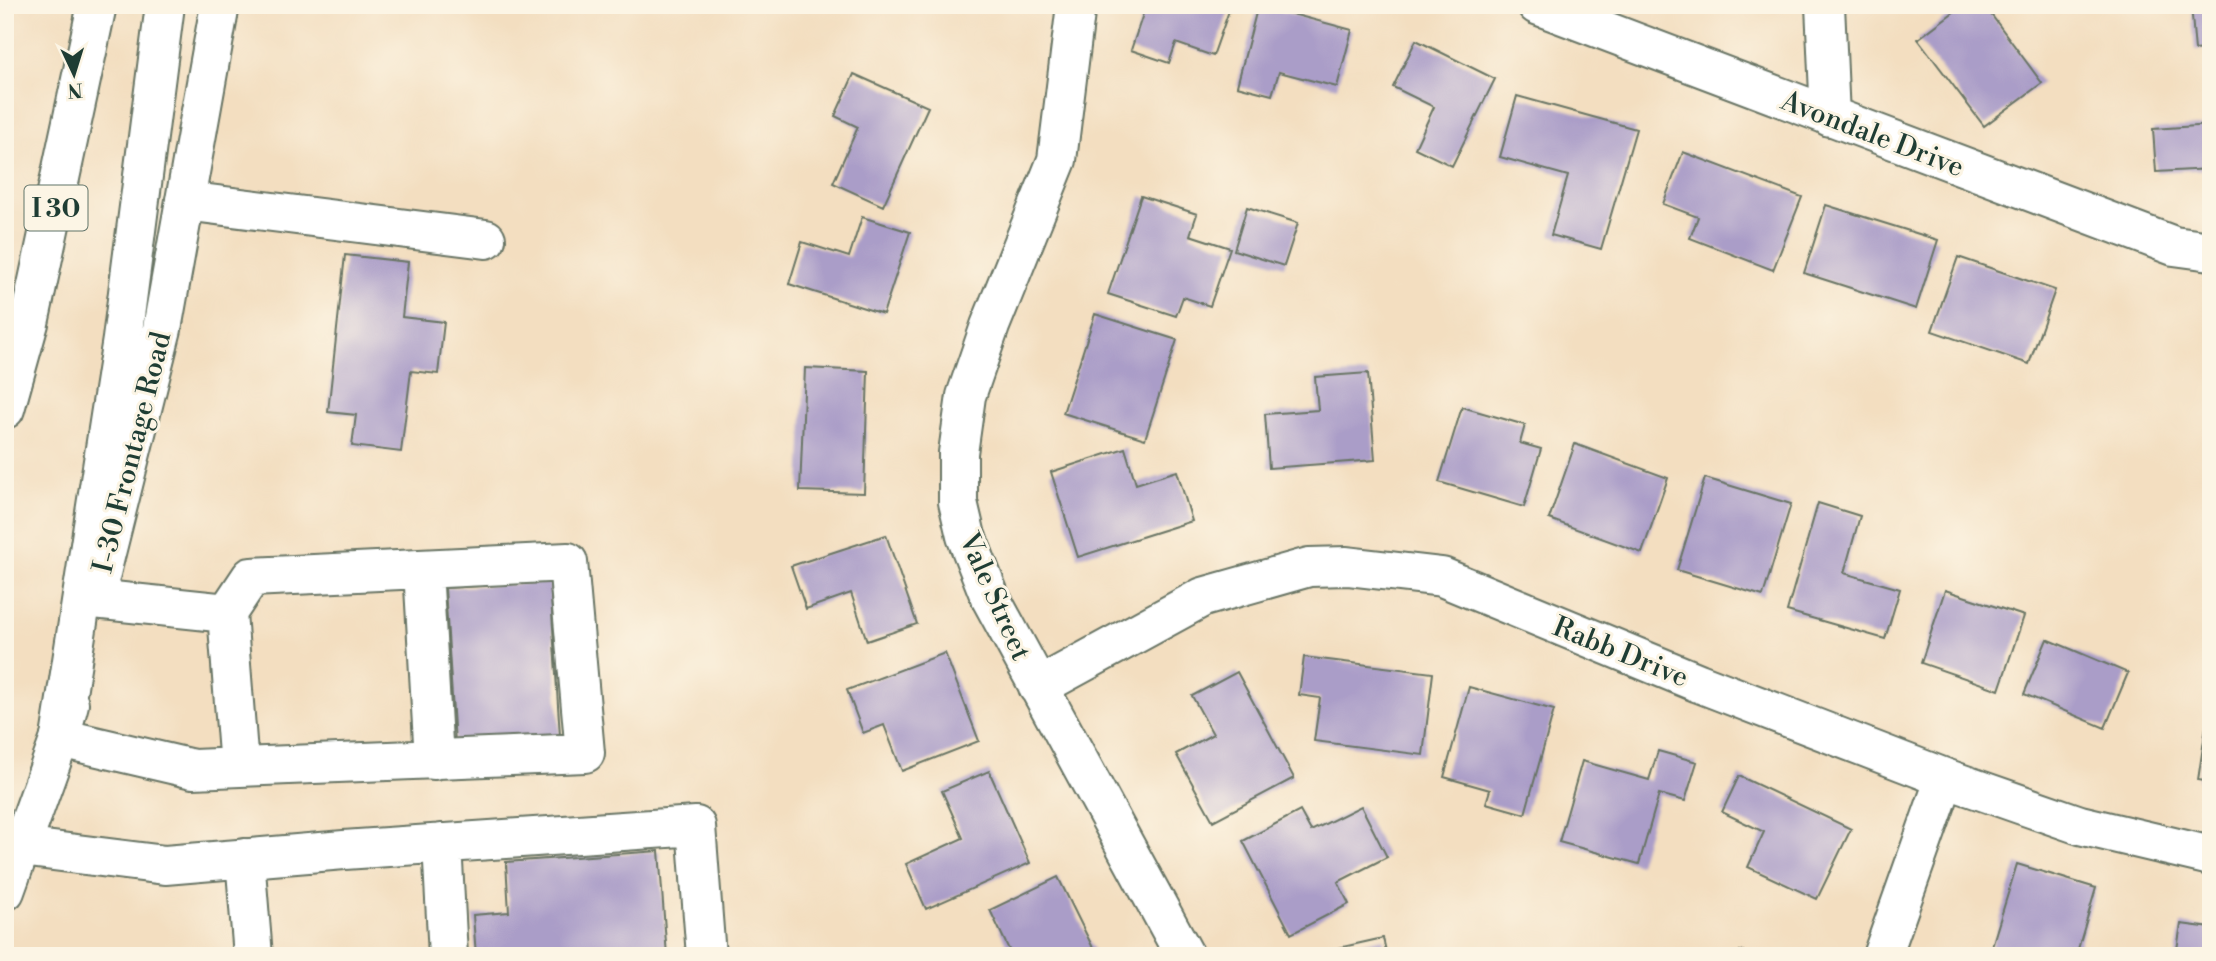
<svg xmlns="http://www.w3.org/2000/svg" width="2216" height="961" font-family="'Libre Bodoni',serif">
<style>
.building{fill:#aa9dc8}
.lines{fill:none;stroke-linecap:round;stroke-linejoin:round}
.minor-casing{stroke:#697565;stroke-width:42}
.major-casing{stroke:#697565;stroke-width:42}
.highway-casing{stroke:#697565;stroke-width:42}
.minor{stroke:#fff;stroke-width:38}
.major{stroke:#fff;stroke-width:38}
.highway{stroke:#fff;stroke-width:38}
.labels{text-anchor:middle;stroke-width:6;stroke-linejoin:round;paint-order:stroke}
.shield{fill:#fcf5e5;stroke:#617469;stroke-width:2}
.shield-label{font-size:26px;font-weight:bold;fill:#1f3d34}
.street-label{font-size:28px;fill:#1f3d34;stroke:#fcf5e5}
</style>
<rect width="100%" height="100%" fill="#fcf5e5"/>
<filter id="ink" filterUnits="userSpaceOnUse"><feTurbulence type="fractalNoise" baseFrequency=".0143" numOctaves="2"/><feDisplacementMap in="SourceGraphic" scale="14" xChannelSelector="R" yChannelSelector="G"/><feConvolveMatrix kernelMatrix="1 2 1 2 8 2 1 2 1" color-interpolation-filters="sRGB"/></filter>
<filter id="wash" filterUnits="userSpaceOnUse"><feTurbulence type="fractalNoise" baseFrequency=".00686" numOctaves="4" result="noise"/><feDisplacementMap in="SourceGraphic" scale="28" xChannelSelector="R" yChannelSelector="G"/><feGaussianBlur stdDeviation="1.57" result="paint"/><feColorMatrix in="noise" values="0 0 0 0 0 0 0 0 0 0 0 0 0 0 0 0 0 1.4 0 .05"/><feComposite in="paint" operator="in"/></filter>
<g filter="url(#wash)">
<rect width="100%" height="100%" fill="#f3dec0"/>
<g id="blocks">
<!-- building -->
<path class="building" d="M1146,5h85l-18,51 -37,-13 -7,20 -38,-13z
M1258,5l94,25 -15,57 -58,-15 -7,23 -35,-9z
M1963,5h21l58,78 -58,43 -66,-87z
M2191,5h20v43l-16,2z
M1416,40l79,39 -43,87 -37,-18 19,-41 -41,-20z
M854,74l74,33 -45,99 -50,-23 25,-56 -23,-11z
M2206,74h5v37h-2z
M1517,96l119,33 -35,120 -50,-14 17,-59 -68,-19z
M2211,125v44l-55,3 -3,-43z
M1683,152l119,45 -29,73 -83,-32 8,-21 -35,-13z
M1141,196l56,18 -7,21 40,13 -20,58 -27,-9 -7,19 -68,-22z
M1826,205l112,35 -22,69 -112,-36z
M1247,207l51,16 -14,43 -50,-16z
M862,217l48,15 -27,82 -94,-30 13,-42 47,15z
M345,255l63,7 -6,55 42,5 -6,52 -27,-3 -10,81 -49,-6 4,-31 -28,-3z
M1958,257l97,33 -26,74 -97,-33z
M1095,314l82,26 -32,99 -82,-26z
M805,368l63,3 -4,122 -64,-2z
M1368,373l7,87 -106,8 -4,-54 53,-4 -3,-33z
M1462,407l63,18 -5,18 21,6 -17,58 -85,-25z
M1575,444l93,34 -26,75 -93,-34z
M1125,448l11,36 41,-13 15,50 -114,36 -27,-85z
M1705,478l86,26 -28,92 -86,-26z
M1818,503l42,13 -16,57 56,16 -15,50 -98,-28z
M886,535l31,89 -50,17 -16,-48 -45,16 -15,-43z
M550,582l10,154 -105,7 -10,-155z
M1945,590l79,26 -25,74 -78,-27z
M2047,639l81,34 -23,55 -81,-34z
M945,653l34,88 -77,30 -18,-46 -21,8 -16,-43z
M1304,657l129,16 -10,82 -109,-14 6,-43 -21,-3z
M1237,672l57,106 -81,43 -37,-67 37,-20 -21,-38z
M1469,687l85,23 -29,104 -39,-11 4,-13 -46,-13z
M2209,707h2v75l-13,-2z
M1658,751l39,11 -12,39 -26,-7 -20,70 -80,-22 23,-81 67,19z
M989,771l41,92 -104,46 -20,-45 57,-26 -21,-47z
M1739,776l112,53 -34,70 -69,-32 16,-35 -42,-20z
M1361,806l26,51 -49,25 11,22 -58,30 -48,-93 57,-30 11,20z
M659,851l8,105h-191l-3,-41 36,-3 -3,-50z
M2017,864l79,24 -20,68h-87z
M1058,877l39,79h-85l-22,-46z
M2181,924l30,4v28h-35z
M1383,938l4,18h-80v-1z
M1740,951l17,4v1h-18z"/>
</g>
</g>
<g filter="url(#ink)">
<use href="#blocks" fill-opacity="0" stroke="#697565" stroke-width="2"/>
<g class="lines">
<!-- minor casing -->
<g class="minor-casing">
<path id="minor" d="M1076,5l-19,155 -67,166 -24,70 -8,57v49l8,34 24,61 195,359
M1537,5l637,241 37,5
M1825,5l5,112
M185,201l301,38
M423,569l11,191
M227,613l12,154
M1038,687l165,-90 106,-30 38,-1 95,11 257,106 246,95 135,47 131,31
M60,738l133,31 392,-16 -17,-191 -317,15 -24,36 -133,-14
M442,843l6,113
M21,847l144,18 179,-15 352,-24 10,130
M245,858l8,98
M1882,956l63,-178"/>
</g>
<!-- major casing -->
<g class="major-casing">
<path id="major" d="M100,577l62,-248 58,-324
M5,891l55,-153 9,-34"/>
</g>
<!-- highway casing -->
<g class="highway-casing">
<path id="highway" d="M5,409l24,-86 68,-318
M60,738l62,-399 43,-334"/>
</g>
<!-- minor -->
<use href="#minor" class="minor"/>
<!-- major -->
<use href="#major" class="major"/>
<!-- highway -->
<use href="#highway" class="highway"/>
</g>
</g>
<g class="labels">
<!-- shield labels -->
<rect class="shield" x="24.5" y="185.5" width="63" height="45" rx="5"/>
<g class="shield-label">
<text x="56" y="217">I 30</text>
</g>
<!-- street labels -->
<g class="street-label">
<text transform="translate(1873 133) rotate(21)" y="10">Avondale Drive</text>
<text transform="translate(131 452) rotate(-76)" y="10">I-30 Frontage Road</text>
<text transform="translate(996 596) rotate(66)" y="10">Vale Street</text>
<text transform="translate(1621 651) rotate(22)" y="10">Rabb Drive</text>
</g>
</g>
<!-- margin -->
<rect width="2216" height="961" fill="none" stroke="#fcf5e5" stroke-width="28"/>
<!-- north arrow -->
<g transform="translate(74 74) rotate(176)" stroke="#fcf5e5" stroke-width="5" paint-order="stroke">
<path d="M0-5L12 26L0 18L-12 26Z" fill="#1f3d34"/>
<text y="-10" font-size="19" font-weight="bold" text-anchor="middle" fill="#1f3d34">N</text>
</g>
</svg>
